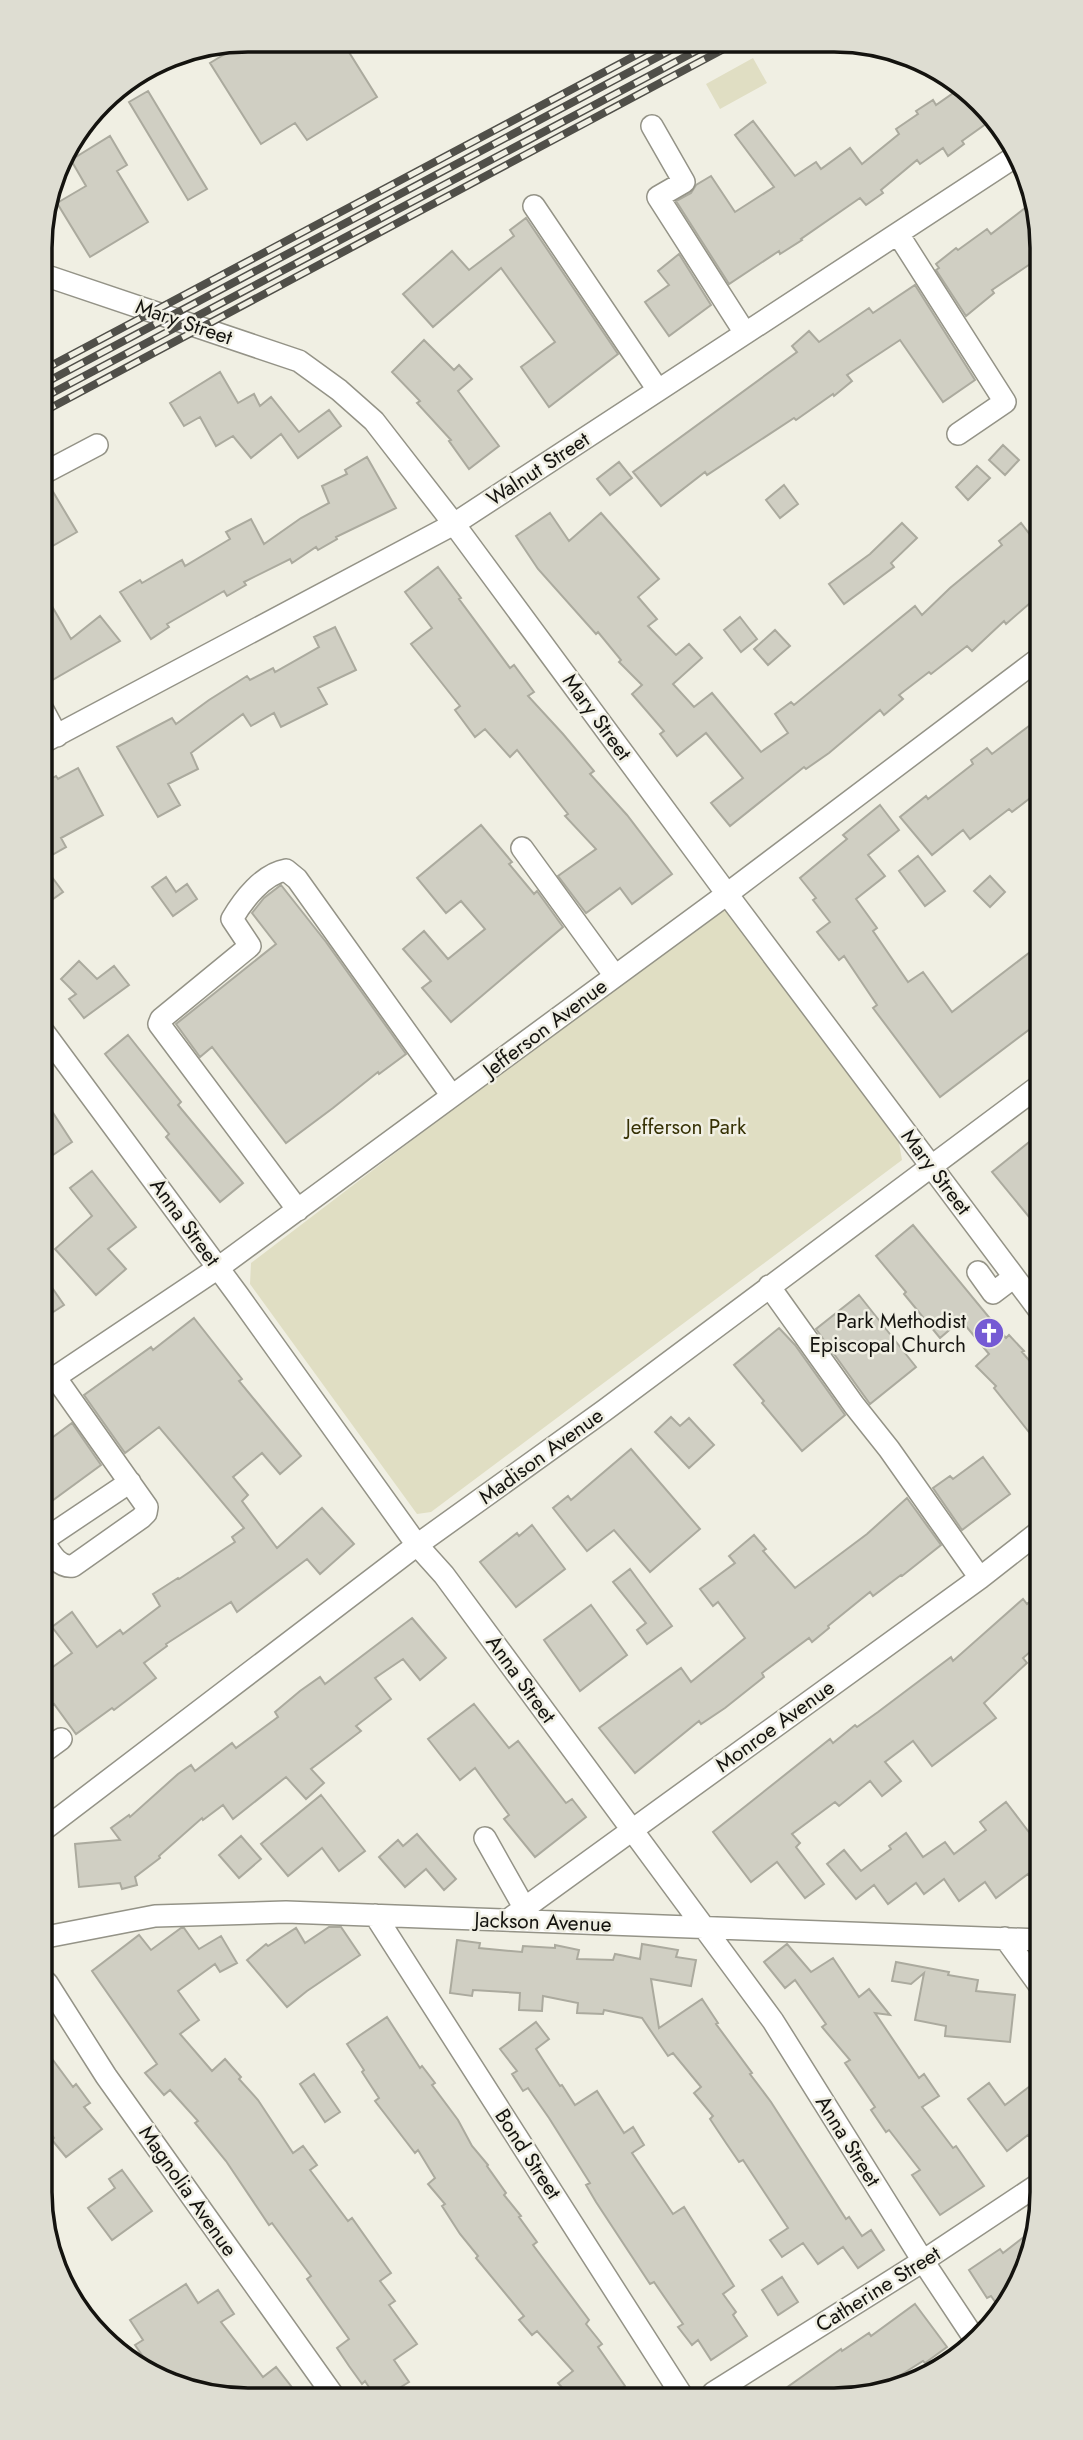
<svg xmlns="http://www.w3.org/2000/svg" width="1083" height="2440" font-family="Jost,sans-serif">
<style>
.green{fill:#e0dec3}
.building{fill:#d0cfc3;stroke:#abaa9e;stroke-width:2}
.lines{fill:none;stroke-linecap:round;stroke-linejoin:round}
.minor-casing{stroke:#949387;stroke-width:24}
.minor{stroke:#fff;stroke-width:21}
.rail-casing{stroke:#504f49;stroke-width:8}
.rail{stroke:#f0efe3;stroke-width:5;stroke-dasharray:16;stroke-linecap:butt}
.labels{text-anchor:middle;stroke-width:5;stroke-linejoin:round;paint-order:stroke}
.street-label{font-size:21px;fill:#14130f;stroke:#f0efe3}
.park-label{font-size:21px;fill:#363104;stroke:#f0efe3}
.poi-label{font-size:21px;fill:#14130f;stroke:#f0efe3;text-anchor:end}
.rim{fill:none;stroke:#14130f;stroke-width:3.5}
</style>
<rect width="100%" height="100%" fill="#f0efe3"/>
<!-- green -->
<path class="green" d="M753,58l14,25 -47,26 -14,-25z
M715,909h12l172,234 3,17 -471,352 -14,2 -167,-230 1,-21z"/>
<!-- building -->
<path class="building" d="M248,40l94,1 35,56 -70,43 -12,-17 -34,21 -51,-81z
M962,87l10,5 18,29 -28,20 2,3 -16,12 -5,-8 -23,16 -3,-4 -36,30 2,3 -17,12 -6,-7 -59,41 1,1 -22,14 -1,-3 -50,33 -53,-83 15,-8 5,-8 15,-9 24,36 39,-25 -39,-52 18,-14 42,55 21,-14 5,7 29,-21 12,16 37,-30 -3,-5 22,-15 -2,-3 17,-11 3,5z
M148,91l59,98 -19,11 -59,-98z
M110,136l17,29 -10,6 31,51 -58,35 -33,-54 29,-17 -15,-26z
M1029,205l7,9v46l-44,30 2,3 -28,23 -30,-46 3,-2 -3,-4 20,-16 2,2 29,-21 4,5z
M526,218l92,136 -69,53 -28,-40 34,-25 -54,-74 -68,59 -30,-33 49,-43 17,19 45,-34 -4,-6z
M679,254l32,51 -42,31 -24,-34 24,-17 -11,-14z
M915,285l60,95 -32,22 -43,-62 -53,35 5,6 -18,15 -1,-2 -37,26 -2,-2 -87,57 -2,-3 -44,34 -28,-34 164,-120 -5,-6 17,-15 10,11 50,-34 4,5z
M424,340l30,30 5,-5 13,14 -14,12 41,55 -30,23 -20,-28 2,-1 -34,-37 3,-2 -28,-29z
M220,372l18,31 16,-9 6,12 11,-9 28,35 30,-22 12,16 -43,32 -17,-24 -30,24 -18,-22 -17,10 -16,-29 -16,9 -14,-23z
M1003,445l16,15 -14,15 -16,-15z
M367,457l29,51 -60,29 1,2 -19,11 -2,-3 -24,16 -2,-4 -46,23 2,3 -19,11 -3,-5 -57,33 2,3 -18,12 -31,-47 20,-12 2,3 40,-23 3,6 45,-27 -4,-7 25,-13 13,25 37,-26 28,-15 -7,-17 25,-12 -2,-4z
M619,462l13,16 -22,17 -13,-16z
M977,466l13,12 -22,22 -12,-13z
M49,485l28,47 -35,20v-65z
M784,485l14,19 -18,14 -14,-18z
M550,513l19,28 32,-28 58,66 -21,18 19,22 -9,7 28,29 13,-11 13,14 -29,26 21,23 18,-14 49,59 27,-19 -13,-19 16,-12 3,3 121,-99 7,9 28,-27 52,-43 -3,-4 22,-18 16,21v53l-31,27 -2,-3 -32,30 -5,-5 -36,28 -2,-2 -30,23 4,4 -19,16 -4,-5 -51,43 -23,16 -2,-2 -74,59 -19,-23 32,-25 -37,-45 -29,23 -17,-22 4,-3 -32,-37 10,-9 -23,-23 2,-2 -23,-28 -2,2 -58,-65 -22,-33z
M902,523l15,15 -26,25 3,4 -50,37 -15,-20 41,-30z
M438,567l23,31 -2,1 51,69 4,-3 20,27 -6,4 35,38 31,37 -4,3 37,41 45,59 -40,30 -12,-16 -34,25 -28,-37 38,-27 -31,-33 3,-2 -51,-64 -7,7 -25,-28 -10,8 -20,-27 5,-4 -49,-62 21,-16 -27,-36z
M42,589l29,50 29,-23 20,25 -78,45z
M740,617l17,22 -16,13 -17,-22z
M335,627l21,43 -38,18 9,16 -46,23 -7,-14 -23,13 -8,-12 -52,39 7,16 -30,15 12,21 -22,12 -41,-70 55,-29 4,6 33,-24 38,-24 3,4 23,-12 2,4 44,-25 -5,-10z
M775,630l15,16 -22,19 -14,-16z
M1037,720l1,72 -26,20 -3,-3 -39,30 -7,-9 -31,25 -32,-38 26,-21 2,3 45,-35 -2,-4 16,-12 5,6z
M78,768l25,47 -42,23 5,9 -23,13v-77l13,-7 2,3z
M880,805l19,25 -31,25 17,21 -29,23 21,29 -4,3 35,51 15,-10 29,40 86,-66v77l-98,74 -67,-89 4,-3 -33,-49 -5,4 -22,-28 13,-10 -17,-22 3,-2 -16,-20 47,-39 -4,-4z
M481,825l31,37 -3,2 25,30 3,-3 26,36 -112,95 -29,-34 9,-7 -28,-32 21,-18 24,28 37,-30 -24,-28 -15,12 -29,-35z
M918,856l27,35 -20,15 -26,-35z
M43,865l20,27 -20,14z
M990,876l15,16 -15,15 -16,-16z
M166,877l10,15 11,-8 10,15 -24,17 -21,-29z
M281,885l45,57 80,112 -27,20 -1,-2 -45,36 -47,35 -74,-96 -12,10 -24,-33 100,-80 -24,-31 12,-15z
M79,961l18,18 17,-13 15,19 -45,33 -15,-19 7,-5 -15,-15z
M128,1035l53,67 -3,3 65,78 -23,19 -54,-65 3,-3 -64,-80z
M44,1099l28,43 -28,19z
M1039,1134v95l-47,-57z
M92,1171l44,56 -28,22 18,20 -30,26 -41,-46 37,-33 -22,-28z
M913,1225l93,113 3,-3 15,16 -2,1 17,20 1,74 -46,-58 2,-2 -20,-20 13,-12 -28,-34 -21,18 -36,-44 2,-2 -30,-36z
M44,1276l20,29 -20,13z
M859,1295l57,72 -46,37 -54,-75z
M194,1318l48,61 -3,2 62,75 -21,18 -18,-21 -29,24 15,18 -6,6 35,47 45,-40 32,36 -34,30 -13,-15 -70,53 -6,-10 -65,42 1,2 -23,17 12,15 -42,32 -2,-2 -36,26 -22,-30 -8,6v-38l26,-19 -20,-26 20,-15 25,35 23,-17 3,4 37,-28 -7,-12 25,-16 1,1 56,-37 -3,-5 12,-9 -85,-101 -34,26 -41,-58 67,-48 2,3z
M779,1328l16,17 50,70 -43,36 -40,-48 2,-2 -30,-36z
M671,1417l9,9 9,-8 25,27 -25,23 -34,-36z
M72,1423l29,42 -56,41v-63z
M631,1449l69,80 -50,43 -36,-42 -27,21 -34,-43 15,-12 3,4z
M983,1457l27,37 -48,36 -29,-42 17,-12 3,3z
M907,1498l34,47 -39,31 -1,-1 -28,21 -3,-4 -42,34 1,2 -17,14 -3,-4 -47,35 2,4 -39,31 -24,16 -2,-3 -64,52 -36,-45 82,-60 10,14 54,-44 -27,-36 -5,4 -13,-17 35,-26 -6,-7 25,-21 12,14 -3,2 32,37 72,-54z
M532,1525l33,44 -49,38 -36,-45 37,-29 2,3z
M630,1569l42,57 -25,18 -10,-14 9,-7 -33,-41z
M1040,1593v50l-17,15 4,5 -43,40 12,15 -64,48 -19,-25 -28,21 16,19 -19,15 -12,-15 -31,25 -4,-4 -43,32 8,9 -4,4 28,37 -19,14 -28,-36 -26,20 -38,-50 117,-93 3,4 22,-18 2,2 21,-15 73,-55 2,4 70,-62 4,5z
M591,1605l36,50 -47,36 -36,-51z
M412,1618l34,40 -26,22 -17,-21 -28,19 16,21 -35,27 5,5 -50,38 13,14 -18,16 -20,-22 -53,42 -10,-14 -20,15 -1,-2 -43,38 1,2 -25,19 2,8 -15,4 -2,-6 -41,4 -4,-43 45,-4 -9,-12 18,-13 1,2 48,-43 13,-9 4,6 37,-28 4,5 42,-31 -3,-5 25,-21 20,-14 5,7z
M474,1704l35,44 9,-7 48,62 6,-4 14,18 -51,40 -31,-38 5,-4 -34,-47 -15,12 -32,-41z
M321,1795l44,56 -26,20 -17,-23 -34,28 -27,-32z
M1006,1802l35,46v42l-13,-16 -32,24 -11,-16 -26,19 -15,-22 -20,15 -8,-11 -28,21 -14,-19 -18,14 -29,-35 17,-14 17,21 30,-22 -2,-3 17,-13 17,24 22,-15 9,12 32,-24 -6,-8z
M417,1834l39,45 -12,11 -18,-21 -21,18 -26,-30 19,-17 5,6z
M241,1836l20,23 -22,19 -20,-23z
M329,1927h12l19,28 -53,36 -20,16 -40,-47 19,-16 2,2 28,-18 9,15z
M181,1928h3l15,21 22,-13 16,27 -17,9 -5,-8 -37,27 21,29 -19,14 32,37 13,-12 16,18 -2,2 19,21 35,53 10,-7 14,19 -7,5 38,51 4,-3 39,55 -11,8 15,20 -6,4 28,39 -23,16 15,22 -21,13h-14l-9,-14 -3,3 -13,-18 -12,-18 12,-9 -42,-60 4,-3 -39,-53 -3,2 -43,-64 -31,-38 3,-2 -28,-31 -6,5 -19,-22 12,-9 -65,-93 47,-36 12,15z
M457,1940l23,3 -1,5 43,4 1,-6 32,2v-3l24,5 -2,9 36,1 2,-6 25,5 2,-15 36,6 -2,7 20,3 -5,26 -40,-7 8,49 43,-29 16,24 -2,1 36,49 -2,1 21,28 75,117 3,-2 13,19 9,-6 13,20 -26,18 -15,-21 -25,17 -15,-21 -21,14 -12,-17 18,-12 -45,-68 -4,2 -13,-19 -16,-24 3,-3 -19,-23 7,-6 -28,-34 -5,3 -26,-38 -38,-8 -1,4 -26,-1 1,-10 -35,-7 -1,15 -23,-1 1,-17 -47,-3 -1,6 -22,-3z
M787,1944l24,28 22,-14 26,39 10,-8 21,26 -15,-2 44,65 5,-4 15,22 -17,11 31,41 3,-2 28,40 -44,29 -28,-40 8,-5 -31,-40 -3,2 -15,-22 4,-3 -30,-44 5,-3 -28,-33 4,-3 -31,-44 -10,8 -21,-26z
M896,1962l53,10 -1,3 30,5 -2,11 39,4 -5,47 -65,-6 1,-10 -31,-6 9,-47 -13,11 -19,-3z
M387,2017l33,51 2,-2 13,17 -3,2 26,35 14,26 16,19 -1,1 19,27 -2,2 17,21 -2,1 18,25 -4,3 56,75 -3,4 16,20 -4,3 27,39 -11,8h-46l-10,-11 15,-12 -36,-40 -5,4 -13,-15 5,-4 -48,-58 2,-2 -18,-22 -18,-28 3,-2 -17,-20 7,-6 -17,-28 -3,3 -40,-52 4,-3 -17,-26 2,-2 -17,-26z
M536,2022l13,17 -13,10 24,37 2,-1 13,20 22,-14 27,42 9,-6 11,18 -12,8 41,61 11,-7 50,79 -11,8 13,18 -3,3 14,21 -36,24 -13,-20 -6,5 -14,-18 5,-3 -29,-42 -4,2 -54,-82 -10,-17 4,-2 -41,-65 -21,-30 -5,3 -11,-17 5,-3 -17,-22z
M47,2052l26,35 3,-3 14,19 -6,4 18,22 -36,28 -14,-17 2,-2 -7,-10z
M314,2074l26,38 -15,10 -25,-38z
M1042,2077v76l-14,-18 -21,16 -39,-52 21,-16 16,22z
M122,2170l30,41 -40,29 -24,-32 27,-20 -6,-9z
M1037,2227l-10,44 -15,26 -14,9 -7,-10 -4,2 -18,-28 31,-21 3,4z
M782,2277l16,25 -20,13 -16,-25z
M186,2284l12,19 20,-13 16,24 -13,8 42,55 13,-10 22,28 -90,1 -57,-28 -16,-23 8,-5 -13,-20z
M915,2304l32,43 -22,16 -2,-2 -51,32h-93l62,-44 1,2 27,-18 2,3z"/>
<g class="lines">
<!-- minor casing -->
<g class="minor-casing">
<path id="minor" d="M652,126l32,56 -26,15 87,136
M534,206l124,184
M898,234l107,168 -47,32
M41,274l258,87 40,29 35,31 80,103 273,370 312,416
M42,474l55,-29
M42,708l15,28
M42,743l412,-219 559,-366
M522,848l93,128
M43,1031l195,264 179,250 27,30 329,446 150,240 53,80
M298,1210l-139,-186 2,-5 89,-73 -18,-27c11,-19 31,-45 54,-49l11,9 155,217
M978,1272l15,21 21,-16
M769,1286l85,119 35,44 91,129
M45,1384l173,-116 509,-374 310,-234
M45,1539l85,-57
M45,1544c6,10 14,24 28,22l68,-48 5,-5 1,-6 -92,-130
M46,1750l15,-11
M46,1828l371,-283 188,-135 434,-324
M485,1838l40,71
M375,1915l306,479
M508,1920l472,-342 60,-47
M46,1937l109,-21 131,-4 755,28
M1005,1938l37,51
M47,1983l59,93 227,319
M713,2393l210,-132 119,-79"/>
</g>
<!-- minor -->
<use href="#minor" class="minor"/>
<!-- rail casing -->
<g class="rail-casing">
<path id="rail" d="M41,371l618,-328
M41,385l643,-342
M41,399l670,-356
M41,413l694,-370"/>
</g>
<!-- rail -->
<use href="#rail" class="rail"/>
</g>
<!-- icons -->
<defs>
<g id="church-disc" transform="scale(1.575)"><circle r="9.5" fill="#755ad4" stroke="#f0efe3"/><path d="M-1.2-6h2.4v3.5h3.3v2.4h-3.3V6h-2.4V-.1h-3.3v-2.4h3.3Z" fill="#fff"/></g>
</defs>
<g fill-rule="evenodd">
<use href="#church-disc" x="989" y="1333"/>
</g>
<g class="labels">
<!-- street labels -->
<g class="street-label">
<text transform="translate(184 322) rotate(19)" y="7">Mary Street</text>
<text transform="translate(538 469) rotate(-33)" y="7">Walnut Street</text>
<text transform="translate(597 717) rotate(54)" y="7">Mary Street</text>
<text transform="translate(545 1028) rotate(-37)" y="7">Jefferson Avenue</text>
<text transform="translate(936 1172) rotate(53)" y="7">Mary Street</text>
<text transform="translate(185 1222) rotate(54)" y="7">Anna Street</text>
<text transform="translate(541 1456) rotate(-36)" y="7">Madison Avenue</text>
<text transform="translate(521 1679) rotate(54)" y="7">Anna Street</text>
<text transform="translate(775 1726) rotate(-36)" y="7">Monroe Avenue</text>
<text transform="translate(543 1922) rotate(2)" y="7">Jackson Avenue</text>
<text transform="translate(848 2141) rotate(58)" y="7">Anna Street</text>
<text transform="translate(528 2154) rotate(57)" y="7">Bond Street</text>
<text transform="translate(188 2191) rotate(55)" y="7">Magnolia Avenue</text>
<text transform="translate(878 2289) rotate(-32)" y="7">Catherine Street</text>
</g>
<!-- park labels -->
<g class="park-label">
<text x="686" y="1134">Jefferson Park</text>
</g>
<!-- poi labels -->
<g class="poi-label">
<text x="966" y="1328">Park Methodist<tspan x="966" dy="24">Episcopal Church</tspan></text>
</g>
</g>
<!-- crop -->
<path d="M0 0H1083V2440H0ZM248 52H834A196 196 0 0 1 1030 248V2192A196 196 0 0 1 834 2388H248A196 196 0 0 1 52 2192V248A196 196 0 0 1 248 52Z" fill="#deddd2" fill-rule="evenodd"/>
<path class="rim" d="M248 52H834A196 196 0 0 1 1030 248V2192A196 196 0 0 1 834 2388H248A196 196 0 0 1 52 2192V248A196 196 0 0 1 248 52Z"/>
</svg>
